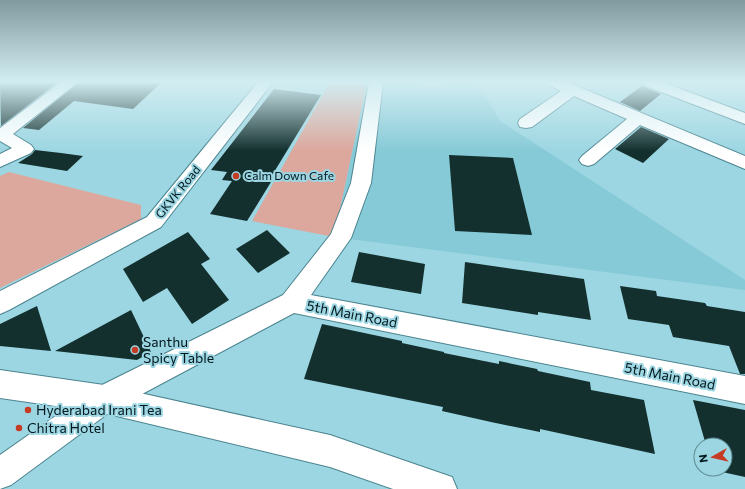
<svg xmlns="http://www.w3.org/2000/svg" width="745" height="489" font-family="Commissioner,sans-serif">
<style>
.built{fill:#86cad7}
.green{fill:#dca79c}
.building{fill:#13302f}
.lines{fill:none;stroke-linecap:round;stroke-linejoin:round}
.street-casing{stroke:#4b848f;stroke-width:2}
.secondary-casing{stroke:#4b848f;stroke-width:2}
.street{fill:#fff;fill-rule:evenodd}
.secondary{fill:#fff;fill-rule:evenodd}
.poi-dot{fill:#c63b24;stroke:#9cd6e2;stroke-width:1.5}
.labels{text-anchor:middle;stroke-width:4;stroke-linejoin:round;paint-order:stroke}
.poi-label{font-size:12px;fill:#01171c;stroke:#9cd6e2;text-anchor:start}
.street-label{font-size:12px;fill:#01171c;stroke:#9cd6e2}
.near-street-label{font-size:14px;fill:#01171c;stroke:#9cd6e2}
.near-poi-label{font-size:14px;fill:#01171c;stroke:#9cd6e2;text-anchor:start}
</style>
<rect width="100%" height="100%" fill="#9cd6e2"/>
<!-- built -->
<path class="built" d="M367,82h43l25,5 14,-5h28l23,39 245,159v10l-411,-53z"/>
<!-- green -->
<path class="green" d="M330,82h37l-33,155 -82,-16z
M9,172l132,33v14l-141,69v-112z"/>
<!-- building -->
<path class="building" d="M0,82h58l-57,44z
M79,82h83l-29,27 -59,-8 -35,29 -16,-2z
M642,86l19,8 -21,17 -20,-9z
M274,89l47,6 -53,87h3l-24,39 -37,-7 22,-33 -10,-1 5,-8 -16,-2z
M641,127l28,12 -26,24 -28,-14z
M35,150l26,3 22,3 -16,15 -49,-8 14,-9z
M449,155l64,3 19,77 -77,-4z
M267,230l23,23 -32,20 -22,-24z
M188,232l22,27 -9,5 28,36 -37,24 -25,-36 -24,14 -20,-33z
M359,252l66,12 -4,30 -70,-12z
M465,262l119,17 7,41 -53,-8v3l-76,-12z
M620,286l36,5 1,5 48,7 2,3 38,6v62h-5l-11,-28 -56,-9 -4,-12 -41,-6z
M37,306l14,45 -51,-5v-22z
M131,310l20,42 -14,8 -82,-9z
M322,324l80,17v2l42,9v1l55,11v-3l38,8 1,2 52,11 1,8 53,10 11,54 -115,-25v3l-49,-10 -49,-11 1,-4 -139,-28z
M693,400l52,10v67l-32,-7v-1h12v-24h-19z"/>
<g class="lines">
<!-- street casing -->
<g class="street-casing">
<path id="street" d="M61,82h17l-65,52 18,11 3,4 -3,4 -31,14v-13l12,-6 -12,-7v-13z
M369,82h14l-12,101 -20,55 -40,57 434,81v28l-451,-91 -180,96 -103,76 -11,4v-34l94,-66 189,-94 48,-61 20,-51z
M547,82h20l178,74v13l-105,-44 -46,39 -6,2 -6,-2 -3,-4 3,-4 45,-37 -53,-23 -42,31 -6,1 -6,-1 -2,-4 2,-4 41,-28 -12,-6z
M641,82h21l83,31v11l-102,-39z"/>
</g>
<!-- secondary casing -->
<g class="secondary-casing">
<path id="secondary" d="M258,82h15l-112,145 -152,83 -9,4v-23l147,-74z
M0,370l104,15 226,50 122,42 5,12h-64l-63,-22 -226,-54 -104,-15z"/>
</g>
<!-- street -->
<use href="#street" class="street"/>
<!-- secondary -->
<use href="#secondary" class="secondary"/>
</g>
<!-- sky -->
<linearGradient id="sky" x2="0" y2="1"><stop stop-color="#819aa0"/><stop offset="0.54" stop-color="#d2edf2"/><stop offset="1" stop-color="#d2edf2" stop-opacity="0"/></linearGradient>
<rect width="745" height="151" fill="url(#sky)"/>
<!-- markers -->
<g class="poi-dot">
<circle cx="236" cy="176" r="4"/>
<circle cx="135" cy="350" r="4"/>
<circle cx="28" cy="410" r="4"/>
<circle cx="19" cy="428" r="4"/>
</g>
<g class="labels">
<!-- poi labels -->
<g class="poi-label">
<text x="244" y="180">Calm Down Cafe</text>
</g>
<!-- street labels -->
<g class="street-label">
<text transform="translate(178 192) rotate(-51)" y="4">GKVK Road</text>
</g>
<!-- near-street labels -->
<g class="near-street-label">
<text transform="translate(352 314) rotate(11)" y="5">5th Main Road</text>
<text transform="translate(670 376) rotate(11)" y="5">5th Main Road</text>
</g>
<!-- near-poi labels -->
<g class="near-poi-label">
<text x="143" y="347">Santhu<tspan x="143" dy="16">Spicy Table</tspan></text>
<text x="36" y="415">Hyderabad Irani Tea</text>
<text x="27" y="433">Chitra Hotel</text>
</g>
</g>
<!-- north arrow -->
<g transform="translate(713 457) rotate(262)"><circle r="19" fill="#9cd6e2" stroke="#5e8a93"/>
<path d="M0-3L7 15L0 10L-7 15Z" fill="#c63b24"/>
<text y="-6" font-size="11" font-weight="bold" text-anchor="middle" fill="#01171c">N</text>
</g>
</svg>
